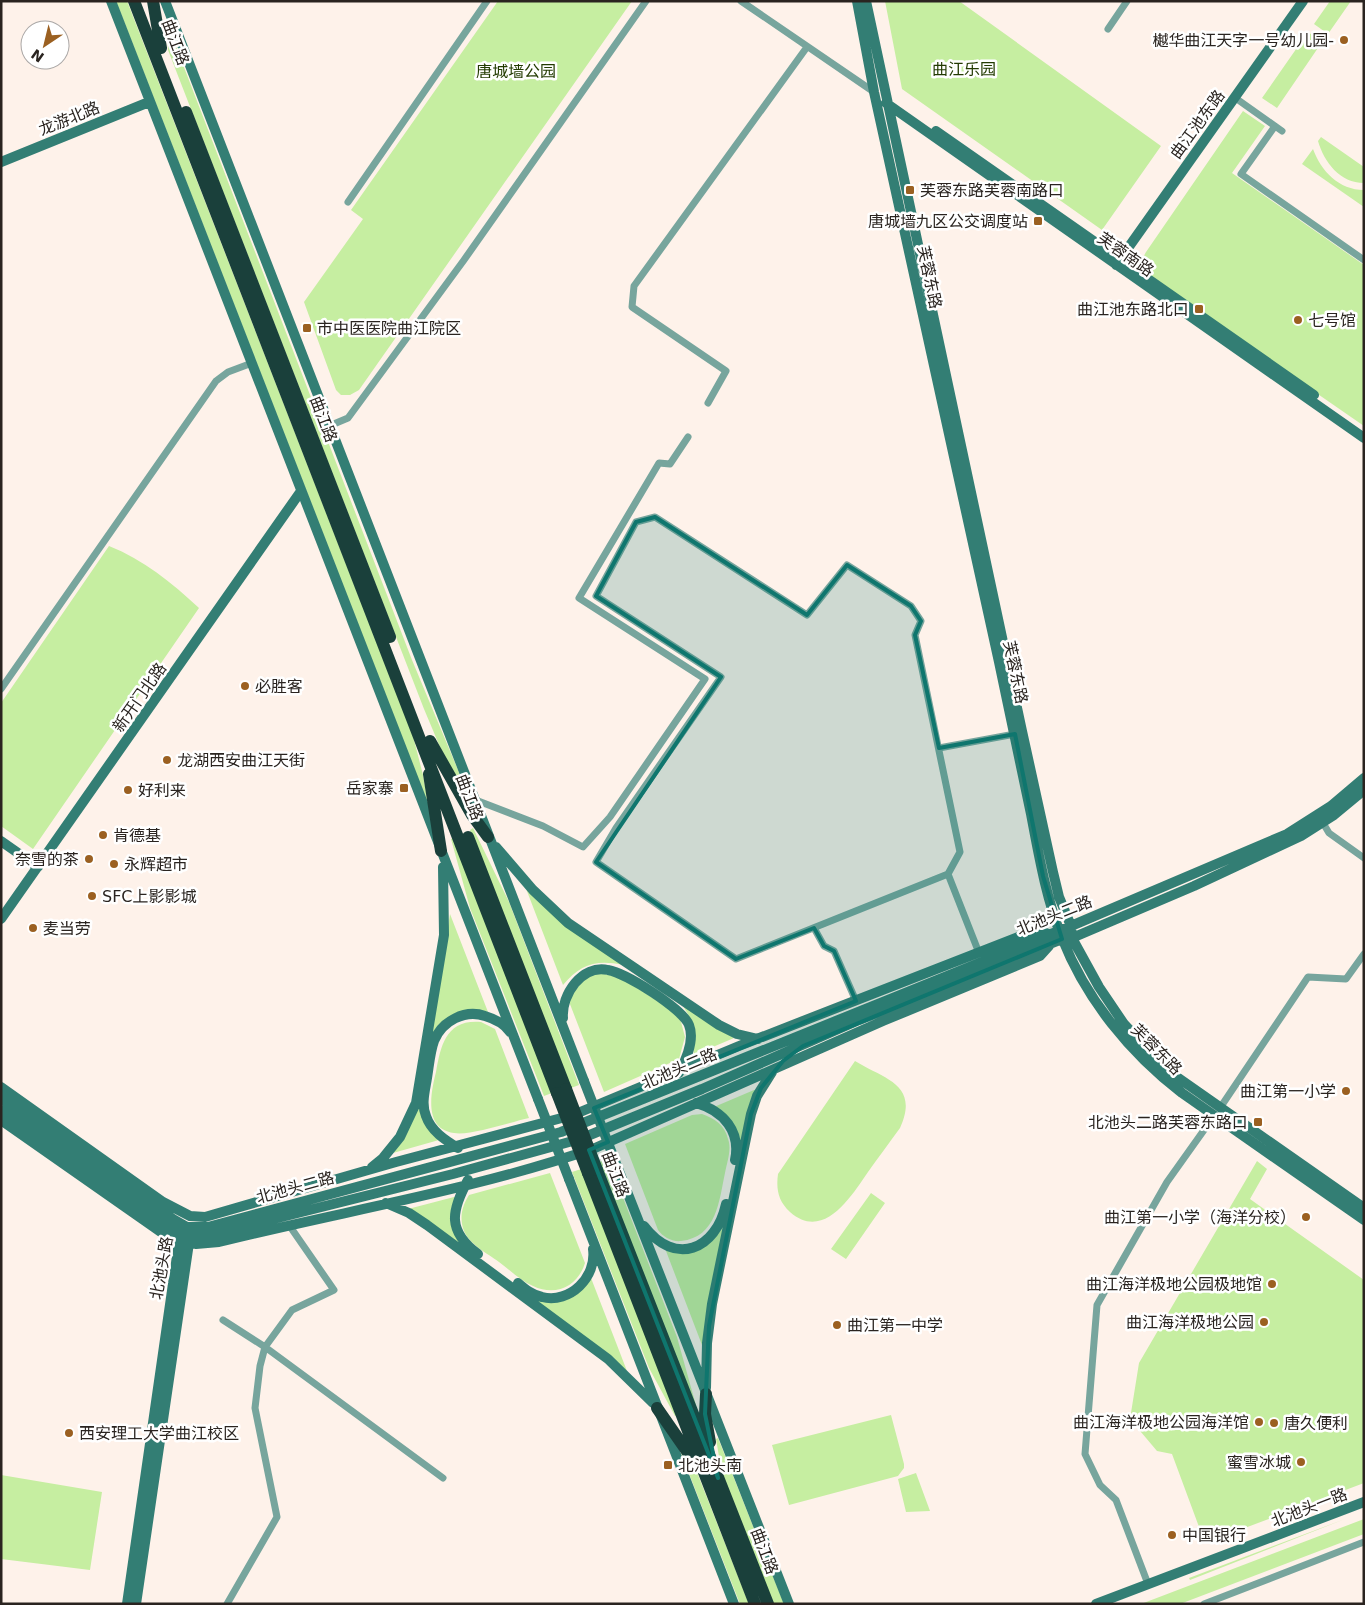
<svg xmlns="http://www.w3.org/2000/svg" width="1365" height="1605" font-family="'DejaVu Sans','Noto Sans SC',sans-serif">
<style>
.green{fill:#c6eea1}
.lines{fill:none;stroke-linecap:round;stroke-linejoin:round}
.street{stroke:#77a59d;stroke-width:7}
.secondary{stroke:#337e74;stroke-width:10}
.highway{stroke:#1a403b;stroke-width:12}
.secondary-bridge{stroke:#337e74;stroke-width:10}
.highway-bridge{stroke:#1a403b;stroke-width:12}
.marked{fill:#0f766e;fill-opacity:0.2;stroke:#0f766e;stroke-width:4;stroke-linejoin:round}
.poi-dot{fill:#9b6021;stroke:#fff;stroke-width:2}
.labels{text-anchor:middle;stroke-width:5;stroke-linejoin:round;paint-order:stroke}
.poi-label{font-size:16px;fill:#2a2420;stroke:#fff;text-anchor:start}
.street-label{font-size:16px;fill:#2a2420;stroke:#fff}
.park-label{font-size:16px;fill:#233b02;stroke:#fff}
</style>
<rect width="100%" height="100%" fill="#fef2ea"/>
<!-- green -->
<path class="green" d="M116,1h11l286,735 10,39 5,29z
M498,1h134l-273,389 -9,5h-9l-5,-5 -32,-88 59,-83 -12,-9z
M885,1h74l202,145 -59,84 -200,-141z
M1330,1h21l-23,33 -14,-10z
M167,23l245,637 56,134 -4,1 -24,-48 -16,-38 -256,-659z
M1308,32l14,10 -45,66 -15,-10z
M1243,111l22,15 -33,47 132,92v161l-214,-148c-7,-8 -10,-16 -4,-26z
M1321,137l43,30v16c-24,0 -40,-21 -46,-42z
M1313,149c8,22 26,41 51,41v17l-62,-43z
M109,546c35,14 62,36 90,62l-166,241 -32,-23v-123z
M473,828l36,74 70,183 -8,3 -101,-258z
M453,838l99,255 -8,3 -74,-188 -19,-69z
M525,886l98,79c-26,-6 -43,-1 -60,20z
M450,914l38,98 -11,-2 -43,23 -2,-1z
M599,973l21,4 50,32 10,9 5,19 -6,22 -75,33 -36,-93 19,-23z
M683,1006l51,32 -40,17 -5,-39z
M481,1022l14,7 34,89c-18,4 -59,18 -75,15 -31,-4 -23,-41 -18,-61 5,-27 10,-53 45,-50z
M855,1061c29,18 65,23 45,67 -11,15 -22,30 -32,44 -16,23 -44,70 -78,40 -12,-11 -14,-23 -12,-38z
M754,1090h2l-14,54 -28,-37z
M419,1104l20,36 -46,13z
M702,1114c12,4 23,11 26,25 4,10 -1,23 -3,34 -6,28 -8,64 -44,68 -9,1 -18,-4 -23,-11l-33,-86 67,-29z
M608,1159l69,178 20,72 -98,-247z
M1257,1161l10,8 -17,30 114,81v203l-159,60 -33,-89 -15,-3 -27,-32 9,-56z
M581,1169l96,246 -2,1 -26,-48 -77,-196z
M550,1173l35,90c-7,23 -29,34 -52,23 -12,-5 -23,-16 -34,-24 -12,-9 -29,-17 -35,-31 -5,-13 -2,-25 5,-36z
M871,1193l14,10 -39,56 -15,-10z
M454,1197h2l6,48 -54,-36z
M725,1225l-23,120 -36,-94 51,-16z
M591,1278l36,93 -91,-69 1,-2 6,1z
M891,1415l13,49v4l-6,8 -109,29 -17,-60z
M718,1438l66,166h-12l-50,-130 -6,-35z
M685,1451l13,24 51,129h-9l-59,-151z
M916,1473l14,38 -24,1 -8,-33z
M1,1475l101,17 -12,78 -89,-11z
M1345,1519l-155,61 -1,-2z
M1364,1519v15l-184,70h-39z"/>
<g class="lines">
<!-- street -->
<path class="street" d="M741,1l133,91
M1108,29l19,-28
M1234,97l48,34
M1275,126l-34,48 123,86
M348,202l139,-201
M708,403l18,-32 -94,-64 2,-21 173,-239
M329,426l19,-8 116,-158 182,-259
M655,517l152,98 40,-50 64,41 10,15 -6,14 45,217 -12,22 -212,85 -140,-97 20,-34 105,-151 -125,-81 40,-74z
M1,689l215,-308 12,-9 24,-9
M939,748l76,-14
M473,799l70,27 40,21 27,-30 95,-138 -126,-81 80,-135 11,1 18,-27
M1323,823l6,10 35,25
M948,874l31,79
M814,928l10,18 10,5 22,50
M1220,1108l88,-131 38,2 18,-25
M223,1320l42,27 178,131
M1148,1584l-32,-84 -16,-15 -15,-31 12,-149 70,-123 47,-66
M227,1604l50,-87 -22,-109 5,-42 5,-19 27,-37 42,-20 -45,-65
M1204,1604l160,-62"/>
<!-- secondary -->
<path class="secondary" d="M111,1l427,1098
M165,1l419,1080
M857,1l17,91c42,190 83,380 125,570 11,51 21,101 32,152 8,42 15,84 31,124 24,61 68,115 120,155l182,127
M866,1l156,730 31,141 6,25 12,29 1,12 27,49 25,37 43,46 197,138
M886,103l478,335
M936,131l378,264
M1,162l148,-60
M1116,265l187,-264
M1,841l37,26
M496,847l37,43 35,33 151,102 18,9 21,5
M1,919l300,-428
M563,1018c-2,-23 19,-54 45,-48 18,3 75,39 81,55 6,15 -3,35 -10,48
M1,1087l162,115 27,14 15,1 191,-55 177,-47 166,-69 292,-114 15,1
M1,1098l172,121 14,8h21l353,-95 510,-206 216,-92 44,-28 33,-28
M696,1103c28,8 45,29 39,57
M1,1110l174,121 15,5 20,-1 243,-61 127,-35 122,-50 157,-69 203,-81 10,-1 122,-52 107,-50 33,-21 30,-25
M1,1120l164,115 31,9 23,-2c124,-31 255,-52 376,-94l288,-127 157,-65 9,-10
M458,1148c-13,-8 -27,-17 -32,-32 -5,-12 -1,-25 1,-38 2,-12 3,-26 7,-37 8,-20 31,-32 51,-25 10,3 19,7 25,16
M615,1161l174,443
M372,1167l11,-9 17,-21 16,-34 28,-168 -1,-68
M569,1179l165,425
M468,1180c-17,31 -21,51 10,74
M386,1203l23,10 18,12 181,134 45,44
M644,1226c31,41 72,24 82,-22
M518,1283c7,6 14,12 24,14 28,7 55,-20 51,-48
M706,1388l1,-45 5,-39 39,-190 6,-18 15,-24
M127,1604l53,-369
M136,1604l54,-368
M1096,1604l268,-102"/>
<!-- highway -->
<path class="highway" d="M134,1l423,1092
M153,1l8,47
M186,112l204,525
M430,741l42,74 16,22
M429,774l12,77
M468,837l98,252
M597,1170l171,434
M588,1173l167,431
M706,1394l-1,20 5,28
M657,1408l34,49"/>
<!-- secondary-bridge -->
<path class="secondary-bridge" d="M584,1081l31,80
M538,1099l31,80"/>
<!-- highway-bridge -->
<path class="highway-bridge" d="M566,1089l31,81
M557,1093l31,80"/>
</g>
<!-- marked area -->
<path class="marked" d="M655,517l152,98 40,-50 64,41 10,15 -6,14 24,113 76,-14 28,142 19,63 -259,107 -20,15 -22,27 -10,26 -42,212 -4,88 13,64 -129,-328 19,-8 -14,-34 262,-107 -22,-50 -10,-5 -10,-18 -78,31 -140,-97 125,-185 -125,-81 40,-74z"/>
<!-- markers -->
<g class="poi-dot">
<circle cx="1344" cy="40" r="5"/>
<rect x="905" y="185" width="10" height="10" rx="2.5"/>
<rect x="1033" y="216" width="10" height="10" rx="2.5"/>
<rect x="1194" y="304" width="10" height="10" rx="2.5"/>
<circle cx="1298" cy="320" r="5"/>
<rect x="302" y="323" width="10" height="10" rx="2.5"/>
<circle cx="245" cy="686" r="5"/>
<circle cx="167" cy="760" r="5"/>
<rect x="399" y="783" width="10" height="10" rx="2.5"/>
<circle cx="128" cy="790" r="5"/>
<circle cx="103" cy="835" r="5"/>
<circle cx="89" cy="859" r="5"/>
<circle cx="114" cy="864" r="5"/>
<circle cx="92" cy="896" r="5"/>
<circle cx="33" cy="928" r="5"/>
<circle cx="1346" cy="1091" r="5"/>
<rect x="1253" y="1117" width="10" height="10" rx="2.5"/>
<circle cx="1306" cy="1217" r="5"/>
<circle cx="1272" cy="1284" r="5"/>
<circle cx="1264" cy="1322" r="5"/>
<circle cx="837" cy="1325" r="5"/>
<circle cx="1259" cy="1422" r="5"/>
<circle cx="1274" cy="1423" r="5"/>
<circle cx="69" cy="1433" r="5"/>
<circle cx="1301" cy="1462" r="5"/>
<rect x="663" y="1460" width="10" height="10" rx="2.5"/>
<circle cx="1172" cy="1535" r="5"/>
</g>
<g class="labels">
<!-- poi labels -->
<g class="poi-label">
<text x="1334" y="46" text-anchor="end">樾华曲江天字一号幼儿园-</text>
<text x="920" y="196">芙蓉东路芙蓉南路口</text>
<text x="1028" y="227" text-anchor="end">唐城墙九区公交调度站</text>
<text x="1189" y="315" text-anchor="end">曲江池东路北口</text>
<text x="1308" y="326">七号馆</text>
<text x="317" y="334">市中医医院曲江院区</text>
<text x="255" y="692">必胜客</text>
<text x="177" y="766">龙湖西安曲江天街</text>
<text x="394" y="794" text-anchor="end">岳家寨</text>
<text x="138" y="796">好利来</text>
<text x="113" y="841">肯德基</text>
<text x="79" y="865" text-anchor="end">奈雪的茶</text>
<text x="124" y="870">永辉超市</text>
<text x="102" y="902">SFC上影影城</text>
<text x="43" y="934">麦当劳</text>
<text x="1336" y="1097" text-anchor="end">曲江第一小学</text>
<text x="1248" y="1128" text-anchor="end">北池头二路芙蓉东路口</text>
<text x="1296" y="1223" text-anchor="end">曲江第一小学（海洋分校）</text>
<text x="1262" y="1290" text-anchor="end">曲江海洋极地公园极地馆</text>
<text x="1254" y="1328" text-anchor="end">曲江海洋极地公园</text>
<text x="847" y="1331">曲江第一中学</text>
<text x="1249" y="1428" text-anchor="end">曲江海洋极地公园海洋馆</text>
<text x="1284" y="1429">唐久便利</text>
<text x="79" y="1439">西安理工大学曲江校区</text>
<text x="1291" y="1468" text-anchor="end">蜜雪冰城</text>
<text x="678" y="1471">北池头南</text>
<text x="1182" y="1541">中国银行</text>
</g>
<!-- street labels -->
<g class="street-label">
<text transform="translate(176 42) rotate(69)" y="6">曲江路</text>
<text transform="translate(69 118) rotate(-22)" y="6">龙游北路</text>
<text transform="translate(1197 124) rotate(-54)" y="6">曲江池东路</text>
<text transform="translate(1126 254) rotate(35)" y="6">芙蓉南路</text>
<text transform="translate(930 277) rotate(78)" y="6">芙蓉东路</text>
<text transform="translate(324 419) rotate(69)" y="6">曲江路</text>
<text transform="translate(1016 672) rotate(78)" y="6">芙蓉东路</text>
<text transform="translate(139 697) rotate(-55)" y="6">新开门北路</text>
<text transform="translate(470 797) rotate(69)" y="6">曲江路</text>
<text transform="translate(1054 915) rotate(-22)" y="6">北池头二路</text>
<text transform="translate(1157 1049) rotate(45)" y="6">芙蓉东路</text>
<text transform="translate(679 1068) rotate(-23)" y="6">北池头二路</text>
<text transform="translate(616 1174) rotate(69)" y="6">曲江路</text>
<text transform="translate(295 1187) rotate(-15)" y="6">北池头二路</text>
<text transform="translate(161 1268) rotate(-80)" y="6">北池头路</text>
<text transform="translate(1309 1507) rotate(-21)" y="6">北池头一路</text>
<text transform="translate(765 1551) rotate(69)" y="6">曲江路</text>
</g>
<!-- park labels -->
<g class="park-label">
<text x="964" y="75">曲江乐园</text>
<text x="516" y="77">唐城墙公园</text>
</g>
</g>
<!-- border -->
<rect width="1365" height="1605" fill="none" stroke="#2a2420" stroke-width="5"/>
<!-- north arrow -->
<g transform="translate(45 45) rotate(215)"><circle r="24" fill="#ffffff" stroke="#aaa7a6"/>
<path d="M0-4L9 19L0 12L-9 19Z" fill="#9b6021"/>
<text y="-8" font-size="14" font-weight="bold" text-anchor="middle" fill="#2a2420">N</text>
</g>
</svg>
